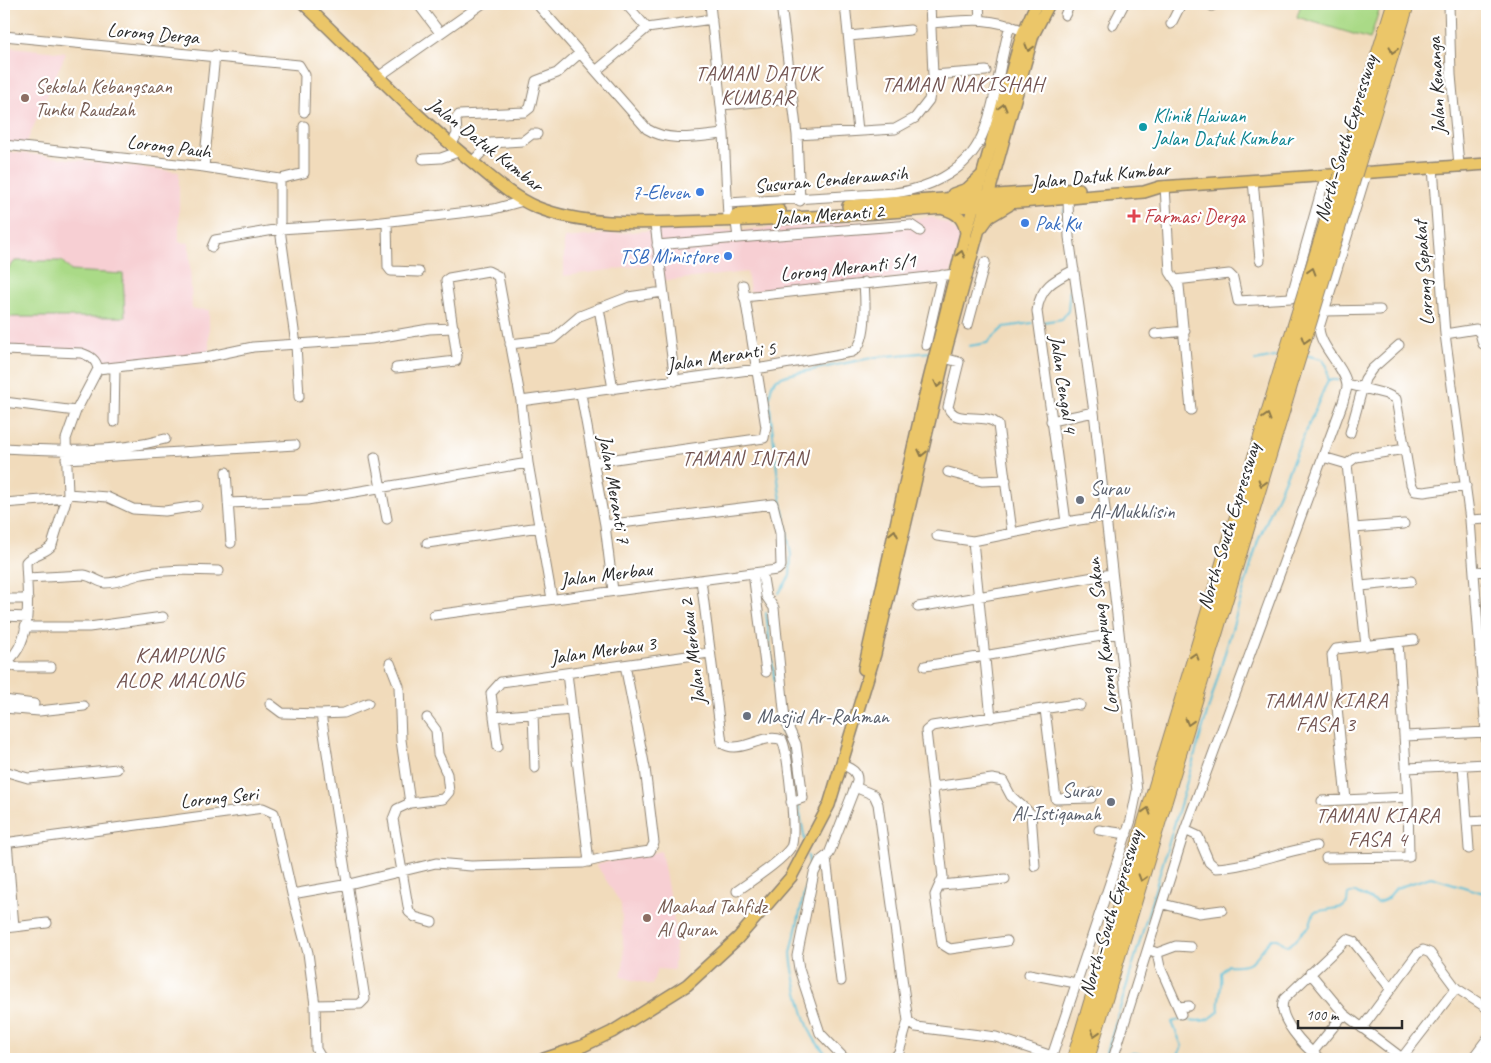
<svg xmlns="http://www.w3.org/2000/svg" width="1491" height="1063" font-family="Caveat,sans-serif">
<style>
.built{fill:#f7cfd3}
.green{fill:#aada87;stroke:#6a8259}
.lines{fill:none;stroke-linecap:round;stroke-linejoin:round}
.stream{stroke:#58bed6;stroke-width:2}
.minor-casing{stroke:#8e8373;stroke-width:11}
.major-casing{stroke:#8e8373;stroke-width:14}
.highway-casing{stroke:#8e8373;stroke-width:16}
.minor{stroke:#fff;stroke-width:9}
.major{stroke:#ebc669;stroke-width:11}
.highway{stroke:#ebc669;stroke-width:14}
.highway-bridge-casing{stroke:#8e8373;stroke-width:16;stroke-linecap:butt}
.highway-bridge{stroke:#ebc669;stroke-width:14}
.oneway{stroke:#8b784a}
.education-dot{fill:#8d6e63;stroke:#fff;stroke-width:2}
.culture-dot{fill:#0f9aa8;stroke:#fff;stroke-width:2}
.shop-dot{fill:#3f7fe0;stroke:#fff;stroke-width:2}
.health-dot{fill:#e0444e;stroke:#fff;stroke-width:2}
.worship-dot{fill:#6b7280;stroke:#fff;stroke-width:2}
.labels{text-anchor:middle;stroke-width:4.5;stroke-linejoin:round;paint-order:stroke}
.street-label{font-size:20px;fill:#2b2b2b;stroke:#fff}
.education-label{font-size:20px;fill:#785e54;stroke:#fff;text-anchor:start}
.culture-label{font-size:20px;fill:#0d838f;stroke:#fff;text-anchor:start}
.shop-label{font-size:20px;fill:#366cbe;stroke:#fff;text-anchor:end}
.health-label{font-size:20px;fill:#be3a42;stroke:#fff;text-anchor:start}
.worship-label{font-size:20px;fill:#5b616d;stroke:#fff;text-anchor:start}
.neighbourhood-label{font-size:21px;letter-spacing:1px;fill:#725350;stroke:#fff}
.quarter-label{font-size:22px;letter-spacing:1px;fill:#725350;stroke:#fff}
</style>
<rect width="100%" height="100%" fill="#fff"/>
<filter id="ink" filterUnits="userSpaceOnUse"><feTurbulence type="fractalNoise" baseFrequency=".02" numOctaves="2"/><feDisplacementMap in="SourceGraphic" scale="10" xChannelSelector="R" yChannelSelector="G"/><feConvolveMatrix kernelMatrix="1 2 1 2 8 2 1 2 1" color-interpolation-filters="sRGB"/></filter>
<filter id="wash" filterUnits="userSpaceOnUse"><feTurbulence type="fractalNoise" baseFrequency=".0096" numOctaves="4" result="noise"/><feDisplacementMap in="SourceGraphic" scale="20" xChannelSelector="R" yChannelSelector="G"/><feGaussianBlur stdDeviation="1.12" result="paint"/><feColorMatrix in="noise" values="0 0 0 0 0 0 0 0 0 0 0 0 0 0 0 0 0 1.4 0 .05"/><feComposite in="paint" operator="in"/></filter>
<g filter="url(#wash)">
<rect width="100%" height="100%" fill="#f1dbbb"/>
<!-- built -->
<path class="built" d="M4,46l62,7 -41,93 -21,-3z
M4,151l175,21v70l10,1 3,66 17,1v44l-110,11 -2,-6 -93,-10z
M931,217l17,7 13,12 -10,37 -201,19 -3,-20 -92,10 -2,-18 -89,12v-38l77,-7 101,-1z
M661,851l15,80 -2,39 -17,-1 -5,16 -31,-8 3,-17 -3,-56 -25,-40z"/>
<!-- green -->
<path class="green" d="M1301,4h80l-11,35 -73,-22z
M15,261h47l9,10 52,3 2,43h-121v-43z"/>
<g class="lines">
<!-- stream -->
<path class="stream" d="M1064,209v13
M1043,322l19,-3 6,-8 2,-28
M969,346l18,-3 17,-16 28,-4
M1255,361l25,-5
M1328,380h10
M779,593l11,-17 1,-21 -12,-67 -10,-89 3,-15 5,-5 10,-4 89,-18 55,-5
M766,613l15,119 8,11 9,54
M798,802l7,39
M808,856l2,10 -19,87c1,19 12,64 21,82 5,10 12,17 19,24
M1105,1059l153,-518 70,-161 -1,-14 -5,-7 -17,-4
M1122,1059l1,-4c10,-5 19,0 29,4
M1176,1059l6,-13 -10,-24c18,-8 29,8 47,-11 -2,-15 4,-21 2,-38l7,-8c31,2 26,-10 44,-26h6l9,7c10,-4 12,-14 22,-19l5,-15 29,-5 4,-4 1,-9 7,-2 23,11 9,-4 9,-11 35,-11 56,17"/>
</g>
</g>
<g filter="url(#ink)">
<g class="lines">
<!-- minor casing -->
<g class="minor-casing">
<path id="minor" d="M418,4l22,29
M537,4l110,125c22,14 52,7 77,5
M626,4l21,24
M710,4l14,130 4,83
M781,4l16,131 3,66
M845,4l13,127
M979,4l1,15
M1449,4l2,71 8,90
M1212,6l1,-2
M1065,15l5,-11
M932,23c37,-3 56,-7 92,8
M1171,24l10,-20
M1113,25l11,-21
M4,36l295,29 6,10 -1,37
M849,36l61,-6
M596,71l51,-43 65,-9
M933,75l53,-4
M378,77l104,-73
M721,105l71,-6
M797,135l98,-6 20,-11 14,-18 4,-25 -3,-71
M4,145l200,22 76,12v50l16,116 3,52
M451,146l6,-12 -1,-15 3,-4 66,-3 5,-4 6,-27 21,-8 23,-20
M423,159l18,-1 17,-6
M472,162l19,-19 32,-2 9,-7h5
M204,167l11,-112
M1433,167l12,167 25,186 17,226
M280,179l24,-6v-47
M1253,180l7,80
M1165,186l5,86 9,14 12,124
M728,203l167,-10c31,-4 67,-20 83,-49 17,-31 22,-84 32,-119
M387,222l1,45 3,4 28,1
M655,224l20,157
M738,238l173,-13 9,6
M657,245l81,-7 -2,-16
M212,247l3,-7 65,-11 94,-6 120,-14 29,-8
M1176,280l53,-6 4,4 5,23 53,-3 35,-124
M744,297l212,-23
M599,308l14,81
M1324,311l56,-1
M968,325l17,-63
M1155,334l30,-3
M1445,334l31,-5 4,4 3,11
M510,344l43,-5 27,-23 48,-19 35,-5
M926,345l16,-70
M4,350l77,3c9,3 15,6 17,16l-22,42 -10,28 2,55 -16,51c-6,9 -19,8 -26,17 1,33 9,81 -22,102
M944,358l15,4 -11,45c7,19 38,4 50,18l14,107
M396,368l60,-7 1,-4 -11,-77 3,-2 39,-7 10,5 23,125 7,62 24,136
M98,369l108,-12 47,-10 118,-8 58,-10 25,-1
M1347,384l39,10 10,5 15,85 4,7 9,1 42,-6
M581,394l24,131 8,66
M521,401l235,-32 96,-17c17,-8 13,-54 12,-70
M4,402l72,9
M1051,421l43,-9
M114,422l1,-54
M1350,433l15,-54 7,-10 27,-24
M4,448c53,3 110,5 161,-9
M375,457l12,62
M1323,457l24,7
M66,459l229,-14
M594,462l170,-24 2,-11 -23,-142
M226,472l5,71
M948,472l34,9 24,-1
M68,494l39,3 26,12 32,2 32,-5
M4,503l63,-5
M228,503l79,-3 221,-37
M1470,520l17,-1
M1066,522l-29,-211c3,-24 17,-31 37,-41
M1354,528l50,-4
M937,536l36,5 93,-19 40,-6
M973,541l18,177
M427,543l113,-16
M1475,571l12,1
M762,572l4,24 8,12 11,112 11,24 7,54 -12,4
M753,573l13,99
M27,578l57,-3c8,1 14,7 21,8 14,0 24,-6 37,-9 25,-5 52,-4 77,-3
M701,580l21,163c18,13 40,-11 60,-3 6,12 15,96 9,107 -10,15 -39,33 -54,44
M1361,586l50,-5
M4,599h24
M918,607l194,-33
M434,615l319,-42 24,-3 4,-4 -1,-33 -7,-29 -168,21
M4,616l23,1
M25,627h64l74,-10
M1398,642l10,155
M1366,646l-19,-182 9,-7 49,-8
M6,663l11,4h34
M390,663l9,23 2,54 9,63 -13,6 -4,10 16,93 6,5 17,5
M925,666l194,-33
M567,673l22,189
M4,700l30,4
M270,704l12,9 39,1 44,285 -5,5 -45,1
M4,708l35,3 45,-5
M1045,709l11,90 35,-1 1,-5
M321,714l23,-1 24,-10
M533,714l2,54
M494,717l77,-7
M1405,736l82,-4
M498,747l-7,-54 10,-11 208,-29
M843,765c9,4 15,7 14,17l-28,72 -9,7 -6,12 -17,83 2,13 21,64 25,26
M1463,765l6,84
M1407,768l80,-4
M4,771l24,7 89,-9
M855,787l19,8 4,9 30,217 8,6 80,10 56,19
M933,787l59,-8 11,2 8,15 20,18 4,52
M1346,800l-14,-145 4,-6 78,-9
M1322,801l86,-4 1,60 -83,1
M410,803l33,-4 6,-7 -2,-18 -9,-20 -2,-24 -9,-12
M1467,822l20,-1
M1099,830l28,4
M1185,830l13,6 11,26 7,6c35,-2 67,-17 100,-22
M4,843l259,-35 11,5 18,81 16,59 7,52 1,44 6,10
M826,858l15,123
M941,885l64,-6
M292,894l57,-10 87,-21 35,3 112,-3 25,-6 42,-6 4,-8 -9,-75 -20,-103
M1163,904l36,9 23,-3
M14,927l33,-4
M4,928l10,-1 -7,-85
M1007,941l-57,8 -8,-5 -7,-49 8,-18 -17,-146 6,-5 143,-22 5,1
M1148,949l9,4 3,14 21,47
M1157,953l19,-7 15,1
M1310,973l34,41 58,44
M1029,974l47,9
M1178,1007l11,-1
M1362,1028l55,-74 6,-4 7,3 26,35 31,20
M1312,1053l32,-39
M894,1059l5,-7 9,-31
M1051,1059l80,-239 6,-29 -43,-379 -25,-175 -1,-39
M1113,1059l72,-229 158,-428c1,-5 4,-12 4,-16 -1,-18 -27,-38 -28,-58l48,-157
M1320,1059c-14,-11 -45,-42 -36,-60l63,-60 6,2 38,48
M1401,1059l55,-71
M1472,1059l15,-20"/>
</g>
<!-- major casing -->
<g class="major-casing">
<path id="major" d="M304,4c57,54 110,112 172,161 18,15 38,33 60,42 54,22 122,15 179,14 143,-4 286,-18 429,-29l16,-5 327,-23
M953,194l14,-5 15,-14
M848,206l231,-17
M944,209c14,4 20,10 22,24
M736,215l44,-4
M981,228l8,-11 20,-12
M864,669l59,-266 43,-170 55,-195 15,-34
M544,1059l39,-13 29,-14 75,-47 51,-47 53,-61 38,-72 46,-151 72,-308 41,-150 45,-161 16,-31"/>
</g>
<!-- highway casing -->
<g class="highway-casing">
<path id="highway" d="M1074,1059l208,-692
M1087,1059l208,-690"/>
</g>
<!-- minor -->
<use href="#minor" class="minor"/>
<!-- major -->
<use href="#major" class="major"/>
<!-- highway -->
<use href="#highway" class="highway"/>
<!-- highway-bridge casing -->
<g class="highway-bridge-casing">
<path id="highway-bridge" d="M1282,367l112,-363
M1295,369l112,-365"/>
</g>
<!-- highway-bridge -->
<use href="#highway-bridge" class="highway-bridge"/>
</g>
<!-- one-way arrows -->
<defs><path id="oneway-chevron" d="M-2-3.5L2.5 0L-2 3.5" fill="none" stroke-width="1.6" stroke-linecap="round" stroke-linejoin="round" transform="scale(1.25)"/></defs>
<g class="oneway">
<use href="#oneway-chevron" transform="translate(1029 48) rotate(106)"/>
<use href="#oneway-chevron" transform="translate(1393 50) rotate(107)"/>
<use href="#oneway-chevron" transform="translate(1003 107) rotate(-75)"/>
<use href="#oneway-chevron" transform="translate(961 254) rotate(-76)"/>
<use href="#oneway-chevron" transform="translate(1312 271) rotate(-73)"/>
<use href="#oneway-chevron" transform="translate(1305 340) rotate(107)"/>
<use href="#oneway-chevron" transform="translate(938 384) rotate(103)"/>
<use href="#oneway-chevron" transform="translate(1267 417) rotate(-73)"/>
<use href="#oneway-chevron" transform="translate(922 453) rotate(103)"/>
<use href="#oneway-chevron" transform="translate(1262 483) rotate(107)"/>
<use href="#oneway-chevron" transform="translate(894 533) rotate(-78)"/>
<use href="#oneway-chevron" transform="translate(1195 656) rotate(-73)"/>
<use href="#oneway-chevron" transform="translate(1189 722) rotate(107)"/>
<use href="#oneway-chevron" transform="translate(1147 811) rotate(-73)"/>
<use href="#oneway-chevron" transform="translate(1142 878) rotate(107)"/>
<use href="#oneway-chevron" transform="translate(1095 1033) rotate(107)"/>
</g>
</g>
<!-- markers -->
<g class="education-dot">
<circle cx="25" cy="98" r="5"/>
<circle cx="647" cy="918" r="5"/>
</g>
<circle class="culture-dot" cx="1143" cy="127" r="5"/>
<g class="shop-dot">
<circle cx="700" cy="192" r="5"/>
<circle cx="1025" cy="223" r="5"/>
<circle cx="728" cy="256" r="5"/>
</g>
<path class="health-dot" d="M1131.5 208.5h5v5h5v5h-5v5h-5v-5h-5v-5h5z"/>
<g class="worship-dot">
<circle cx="1080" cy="500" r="5"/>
<circle cx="747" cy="716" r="5"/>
<circle cx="1111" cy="802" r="5"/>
</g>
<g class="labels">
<!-- street labels -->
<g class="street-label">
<text transform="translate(153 33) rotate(5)" y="7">Lorong Derga</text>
<text transform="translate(1436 86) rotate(-93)" y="7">Jalan Kenanga</text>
<text transform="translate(1345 138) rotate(-73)" y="7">North–South Expressway</text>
<text transform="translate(486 144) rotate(38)" y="7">Jalan Datuk Kumbar</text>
<text transform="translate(169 146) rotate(7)" y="7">Lorong Pauh</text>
<text transform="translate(1100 175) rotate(-6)" y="7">Jalan Datuk Kumbar</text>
<text transform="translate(831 179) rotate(-5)" y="7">Susuran Cenderawasih</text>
<text transform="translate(829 214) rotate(-4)" y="7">Jalan Meranti 2</text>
<text transform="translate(848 267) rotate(-6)" y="7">Lorong Meranti 5/1</text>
<text transform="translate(1423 273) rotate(-94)" y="7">Lorong Sepakat</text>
<text transform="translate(721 356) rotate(-9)" y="7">Jalan Meranti 5</text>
<text transform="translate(1064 384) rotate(82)" y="7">Jalan Cengal 4</text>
<text transform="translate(615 489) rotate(80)" y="7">Jalan Meranti 7</text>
<text transform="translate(1228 526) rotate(-73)" y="7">North–South Expressway</text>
<text transform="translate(606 574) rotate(-7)" y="7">Jalan Merbau</text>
<text transform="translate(1102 636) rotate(-97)" y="7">Lorong Kampung Sakan</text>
<text transform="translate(603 650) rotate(-8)" y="7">Jalan Merbau 3</text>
<text transform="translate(692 652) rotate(-97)" y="7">Jalan Merbau 2</text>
<text transform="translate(219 797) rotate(-6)" y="7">Lorong Seri</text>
<text transform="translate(1110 913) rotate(-73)" y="7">North–South Expressway</text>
</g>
<!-- education labels -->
<g class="education-label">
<text x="35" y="93">Sekolah Kebangsaan<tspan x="35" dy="23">Tunku Raudzah</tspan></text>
<text x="657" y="913">Maahad Tahfidz<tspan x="657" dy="23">Al Quran</tspan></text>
</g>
<!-- culture labels -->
<g class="culture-label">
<text x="1153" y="122">Klinik Haiwan<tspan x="1153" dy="23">Jalan Datuk Kumbar</tspan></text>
</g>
<!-- shop labels -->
<g class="shop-label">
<text x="690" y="199">7-Eleven</text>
<text x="1035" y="230" text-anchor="start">Pak Ku</text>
<text x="718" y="263">TSB Ministore</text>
</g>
<!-- health labels -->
<g class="health-label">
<text x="1144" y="223">Farmasi Derga</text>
</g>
<!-- worship labels -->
<g class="worship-label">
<text x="1090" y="495">Surau<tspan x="1090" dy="23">Al-Mukhlisin</tspan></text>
<text x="757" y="723">Masjid Ar-Rahman</text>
<text x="1101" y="797" text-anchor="end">Surau<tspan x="1101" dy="23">Al-Istiqamah</tspan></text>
</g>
<!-- neighbourhood labels -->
<g class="neighbourhood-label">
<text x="758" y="80">TAMAN DATUK<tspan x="758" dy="24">KUMBAR</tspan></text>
<text x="963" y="91">TAMAN NAKISHAH</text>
<text x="745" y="465">TAMAN INTAN</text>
<text x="1326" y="707">TAMAN KIARA<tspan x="1326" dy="24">FASA 3</tspan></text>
<text x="1378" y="822">TAMAN KIARA<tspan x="1378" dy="24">FASA 4</tspan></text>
</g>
<!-- quarter labels -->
<g class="quarter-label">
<text x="180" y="662">KAMPUNG<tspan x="180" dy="25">ALOR MALONG</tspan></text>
</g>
</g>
<!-- margin -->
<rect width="1491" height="1063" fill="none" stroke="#fff" stroke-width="20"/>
<!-- scale -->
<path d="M1298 1020v8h104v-8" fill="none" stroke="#2b2b2b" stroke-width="2.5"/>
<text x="1306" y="1020" font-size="15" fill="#2b2b2b" stroke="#ffffff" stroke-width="4" paint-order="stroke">100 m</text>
</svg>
